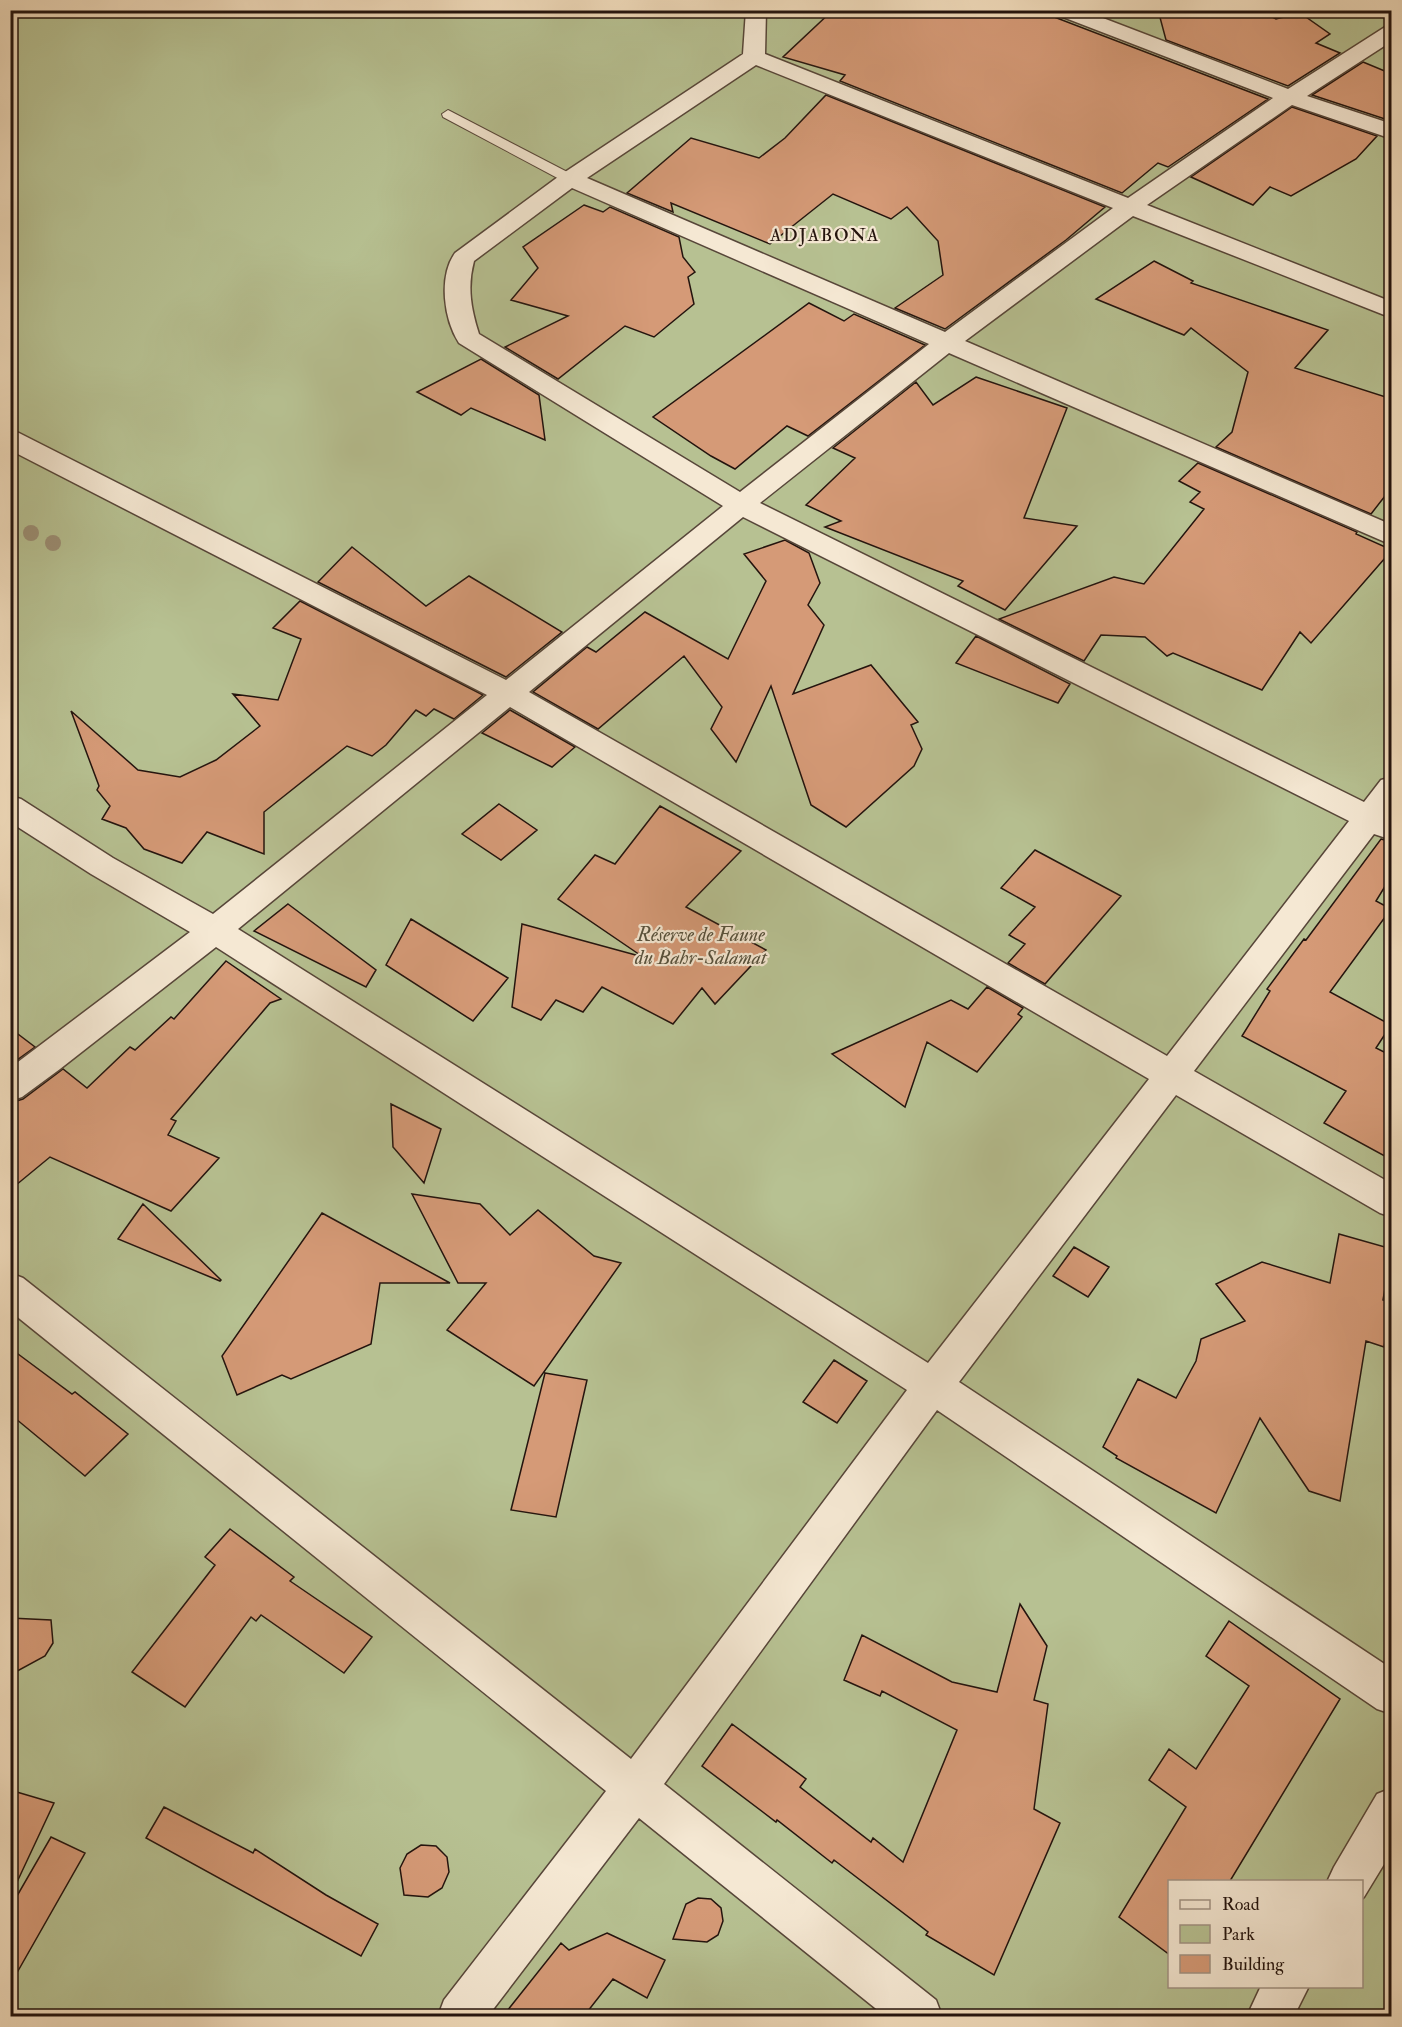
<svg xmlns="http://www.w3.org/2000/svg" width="1402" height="2027" font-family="'IM FELL Double Pica',serif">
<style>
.green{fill:#b7c192;stroke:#6e6a50;stroke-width:1.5;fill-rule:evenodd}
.building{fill:#d59a77;stroke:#24140e;stroke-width:1.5}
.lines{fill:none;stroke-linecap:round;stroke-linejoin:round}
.service-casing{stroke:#574639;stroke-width:2}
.minor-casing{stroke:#574639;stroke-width:3}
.service{fill:#f5e8d3;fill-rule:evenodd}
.minor{fill:#f5e8d3;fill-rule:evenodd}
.tree{fill:#9c8f75}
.labels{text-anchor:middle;stroke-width:4.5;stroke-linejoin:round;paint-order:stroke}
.far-neighbourhood-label{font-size:18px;letter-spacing:1.5px;fill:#24140e;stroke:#f5e8d3}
.park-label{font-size:20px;font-style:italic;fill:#57513c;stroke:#f5e8d3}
</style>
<rect width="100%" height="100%" fill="#f0dbbb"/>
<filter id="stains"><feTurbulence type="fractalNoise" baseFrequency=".00333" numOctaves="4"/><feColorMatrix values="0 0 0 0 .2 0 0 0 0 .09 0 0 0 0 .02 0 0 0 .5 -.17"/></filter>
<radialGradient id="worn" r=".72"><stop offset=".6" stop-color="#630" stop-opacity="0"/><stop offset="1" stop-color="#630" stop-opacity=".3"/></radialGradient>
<!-- green -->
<path class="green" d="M11,11h1380v2005h-1380zM1170,1882h192v104h-192z"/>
<!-- building -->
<path class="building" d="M833,10h203l232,89 -100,68 -10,-4 -36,30 -282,-112 5,-6 -62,-18z
M1158,10h101l17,9 16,-4h11l27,19 -14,9 24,10 -52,33 -122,-46z
M1363,62l29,12 -1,47 -79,-26z
M826,95l279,112 -39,33 -121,89 -50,-21 48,-33 -5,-34 -31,-34 -16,12 -58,-25 -63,50 -99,-41 2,9 -46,-19 64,-55 68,20 26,-20z
M1292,107l85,29 -21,23 -65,37 -21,-9 -17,18 -62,-28z
M584,205l19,7 7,-5 69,30 4,20 12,15 -7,5 6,27 -40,33 -29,-11 -67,53 -53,-32 63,-31 -57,-16 27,-32 -15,-21z
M1154,261l39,20 -2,2 137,47 -33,38 97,31v88l-21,27 -155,-67 16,-15 16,-60 -57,-44 -7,7 -88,-36z
M809,303l35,18 10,-7 71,31 -117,91 -21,-10 -52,43 -24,-13 -58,-39z
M481,359l58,36 6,45 -74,-32 -10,7 -44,-23z
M976,377l91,31 -43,110 53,8 -72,84 -47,-24 5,-5 -138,-54 16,-6 -35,-16 49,-47 -22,-10 83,-66 17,23z
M1198,463l159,69 -1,2 36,16 -81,93 -11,-11 -38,58 -89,-37 -6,3 -22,-19 -44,-2 -17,26 -85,-42 115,-42 30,7 60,-75 -14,-7 10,-10 -21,-11z
M785,540l24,13 11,30 -12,22 16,20 -31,69 78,-29 47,57 -7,3 11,24 -8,17 -68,61 -35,-22 -40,-119 -35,76 -25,-33 11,-22 -38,-51 -86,73 -65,-37 54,-45 9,5 49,-40 83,47 38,-78 -22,-27z
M352,547l74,59 43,-30 93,56 -56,45 -188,-95z
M300,601l183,94 -29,24 -20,-10 -8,7 -10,-6 -30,35 -14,11 -25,-10 -83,66v42l-57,-22 -25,31 -38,-14 -18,-21 -24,-9 8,-13 -13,-16 2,-4 -28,-75 67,59 42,7 36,-17 44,-34 -27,-32 45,6 23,-61 -28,-11z
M976,636l94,48 -12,19 -102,-40z
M510,710l65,37 -23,20 -70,-34z
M499,804l38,26 -36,30 -39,-26z
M660,806l81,45 -55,56 80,43 -51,54 -13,-16 -29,36 -71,-37 -19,25 -27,-12 -15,20 -29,-13 10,-83 121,33 -85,-58 37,-44 20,9z
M1381,839l11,3v33l-16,26 15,8 -61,83 61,33 -15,23 16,8v104l-68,-37 22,-32 -104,-55 28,-45 -3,-2 37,-50 2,1z
M1035,850l86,46 -76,88 -37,-21 17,-19 -16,-9 26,-28 -34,-19z
M288,904l88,66 -10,17 -112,-56z
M411,919l97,59 -35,43 -87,-56z
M226,961l55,38 -11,4 -99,116 5,2 -8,14 51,23 -48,53 -121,-54 -40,33v-87l13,-4 40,-30 24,19 43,-41 5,3 36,-33 3,2z
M987,987l36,21 -5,6 4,3 -45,55 -50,-30 -22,65 -73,-53 119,-54 17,9z
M10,1028l25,19 -25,18z
M391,1104l50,25 -17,54 -31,-36z
M412,1194l68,10 30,31 28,-25 56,46 27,7 -87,123 -87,-56 39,-47h-28z
M143,1204l78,76 -1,1 -102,-42z
M322,1213l128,70h-70l-9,61 -80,35 -9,-4 -45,20 -15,-39z
M1339,1234l53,15 -9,51 9,3 -8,44 -18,-6 -26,160 -31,-10 -49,-73 -44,95 -100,-55 1,-2 -14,-9 35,-68 38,19 20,-37 5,-22 44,-18 -29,-37 46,-22 68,21z
M1074,1247l35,20 -21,30 -35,-21z
M10,1348l62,46 3,-2 53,42 -43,42 -75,-62z
M834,1360l33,21 -30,42 -34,-21z
M545,1373l42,7 -31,137 -45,-7z
M230,1529l64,48 -4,4 82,56 -28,36 -83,-58 -5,6 -5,-4 -66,90 -53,-35 83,-107 -10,-8z
M1020,1604l27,42 -13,54 14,4 -14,105 26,14 -66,152 -68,-40 2,-3 -94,-72 -2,3 -55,-43 -1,2 -74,-56 30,-42 74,55 -6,8 71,55 2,-4 30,24 54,-132 -75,-39 -2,5 -36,-16 18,-45 90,47 45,10z
M10,1618l41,2 2,23 -8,13 -35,19z
M1229,1621l111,78 -110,182h-60v74l-51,-38 67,-110 -37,-27 20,-31 27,20 53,-83 -43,-30z
M10,1790l44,13 -44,94z
M164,1807l89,46 2,-4 71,46 52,29 -17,32 -215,-118z
M51,1837l34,16 -75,132v-77z
M421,1845l15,1 11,11 2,15 -7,16 -14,9 -24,-2 -4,-27 7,-14z
M698,1898l13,1 10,9 2,13 -5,14 -11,7 -34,-3 13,-35z
M607,1933l58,27 -18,38 -34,-19 -29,37h-81l58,-73 8,7z"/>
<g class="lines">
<!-- service casing -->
<g class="service-casing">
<path id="service" d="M448,110l127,66 2,3 -2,3h-10l-122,-65 -1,-3z"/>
</g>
<!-- minor casing -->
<g class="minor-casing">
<path id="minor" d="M746,10h20l-1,44 363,144 145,-100 -218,-84 -3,-4h30l206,79 97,-62 7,-2v16l-85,55 85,28v15l-100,-34 -145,100 245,97v16l-259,-102 -168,125 427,184v20l-443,-192 -189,150 604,299 17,-22 11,-3v34l-3,3 3,1v25l-18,-6 -180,237 198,113v33l-12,-4 -204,-118 -217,287 433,287v45l-15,-5 -440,-299 -273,374 272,216 6,16h-57l-246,-198 -151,198h-50l6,-16 162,-209 -596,-480v-38l13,5 608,481 276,-369 -691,-443 -156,122 -38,28 -12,4v-33l180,-136 -99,-58 -81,-52v-26l11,3 92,59 100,56 274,-219 -477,-245v-19l9,2 487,247 217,-174 -264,-163c-15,-23 -21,-66 -4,-90l107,-79 181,-120zM756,65l357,143 -168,124 -358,-154zM572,188l357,156 -189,148 -261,-158c-8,-25 -12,-47 -5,-73zM743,517l606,304 -182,235 -638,-364zM510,707l639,372 -221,284 -690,-434z
M1392,1788v63l-28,46 -2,2v-17h-35l7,-15 43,-73z
M1261,1986h48l-15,30h-47z"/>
</g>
<!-- service -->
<use href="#service" class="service"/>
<!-- minor -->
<use href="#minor" class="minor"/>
</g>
<!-- trees -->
<g class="tree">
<circle cx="31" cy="533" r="8"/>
<circle cx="53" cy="543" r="8"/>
</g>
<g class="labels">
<!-- far-neighbourhood labels -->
<g class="far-neighbourhood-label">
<text x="825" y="241">ADJABONA</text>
</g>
<!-- park labels -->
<g class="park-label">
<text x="701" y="941">Réserve de Faune<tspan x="701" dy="23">du Bahr-Salamat</tspan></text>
</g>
</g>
<!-- margin -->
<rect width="1402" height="2027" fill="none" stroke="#f0dbbb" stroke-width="36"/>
<rect x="12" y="12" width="1378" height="2003" fill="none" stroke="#24140e" stroke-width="3"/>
<rect x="18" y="18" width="1366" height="1991" fill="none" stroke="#24140e" stroke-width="1.5"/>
<!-- legend -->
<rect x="1168" y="1880" width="195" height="108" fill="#f5e8d3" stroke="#a19384" stroke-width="1.5"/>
<rect x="1180" y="1900" width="30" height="9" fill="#f5e8d3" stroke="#a19384" stroke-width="1.5"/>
<text x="1222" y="1910" font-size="18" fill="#24140e">Road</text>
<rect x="1180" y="1925" width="30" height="18" fill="#b7c192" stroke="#a19384" stroke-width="1.5"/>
<text x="1222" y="1940" font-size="18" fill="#24140e">Park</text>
<rect x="1180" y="1955" width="30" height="18" fill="#d59a77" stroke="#a19384" stroke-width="1.5"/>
<text x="1222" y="1970" font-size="18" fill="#24140e">Building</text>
<rect width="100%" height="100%" filter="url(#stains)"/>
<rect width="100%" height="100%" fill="url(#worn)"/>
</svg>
